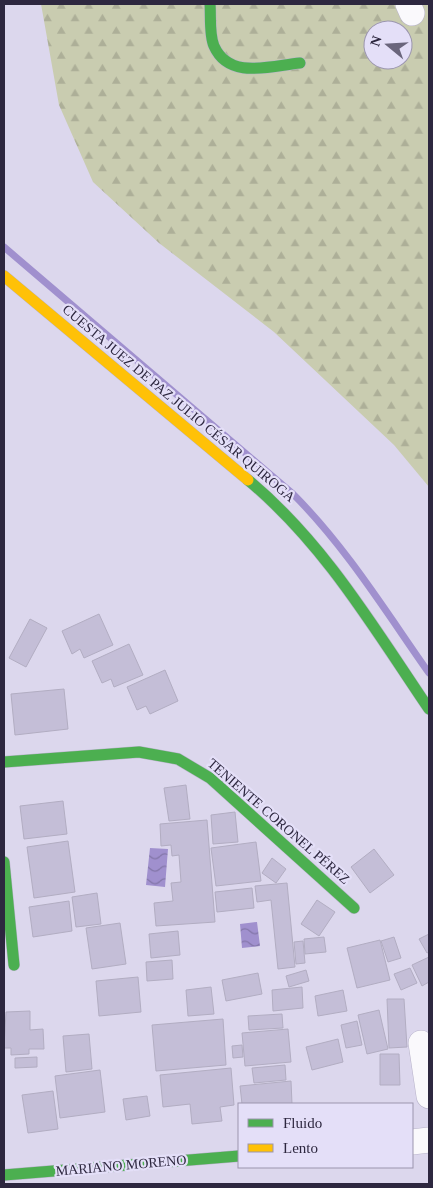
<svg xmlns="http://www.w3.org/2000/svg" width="433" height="1188" font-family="Georgia,serif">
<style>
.forest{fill:url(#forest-firs);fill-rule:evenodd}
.water{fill:url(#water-waves)}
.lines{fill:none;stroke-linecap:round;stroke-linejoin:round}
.stream{stroke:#a090ce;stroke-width:7}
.building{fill:#c4bed7;stroke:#b2adc2}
.street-casing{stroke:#b8b3ca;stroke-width:26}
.fast-casing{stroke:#b8b3ca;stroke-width:12}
.slow-casing{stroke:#b8b3ca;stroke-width:12}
.street{stroke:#faf9fc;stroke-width:25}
.fast{stroke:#4caf50;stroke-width:11}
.slow{stroke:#ffc107;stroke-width:11}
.labels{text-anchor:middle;stroke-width:4.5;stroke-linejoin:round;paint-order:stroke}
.street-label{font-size:14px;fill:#2d273f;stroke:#e4dff8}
</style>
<defs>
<pattern id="forest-firs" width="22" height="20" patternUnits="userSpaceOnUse" patternTransform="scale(1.25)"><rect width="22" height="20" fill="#c9ccb0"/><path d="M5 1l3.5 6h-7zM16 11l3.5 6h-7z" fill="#adaf98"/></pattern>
<pattern id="water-waves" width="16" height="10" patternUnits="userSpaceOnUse" patternTransform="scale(1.25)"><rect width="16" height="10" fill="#a090ce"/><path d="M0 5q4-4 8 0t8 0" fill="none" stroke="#8376a9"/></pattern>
</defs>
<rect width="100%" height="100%" fill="#dcd7ed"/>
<!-- forest -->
<path class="forest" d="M41,4h388v483l-35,-42 -120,-113 -115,-89 -66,-61 -34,-77zM373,30h30v30h-30z"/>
<!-- water -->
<path class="water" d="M150,848l18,1 -3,38 -19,-2z
M257,922l3,24 -18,2 -2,-24z"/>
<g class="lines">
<!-- stream -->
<path class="stream" d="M4,247l289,247c53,53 93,118 136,179"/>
</g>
<!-- building -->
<path class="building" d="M99,614l14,31 -29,13 -4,-9 -8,5 -10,-23z
M30,619l17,9 -21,39 -17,-9z
M129,644l14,31 -29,12 -3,-8 -9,4 -10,-22z
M165,670l13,31 -28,13 -4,-8 -9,4 -10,-23z
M64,689l4,40 -53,6 -4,-41z
M186,785l4,34 -21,2 -5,-33z
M63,801l4,33 -43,5 -4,-33z
M235,812l3,30 -25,2 -2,-29z
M207,820l8,102 -59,4 -2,-23 19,-2 -2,-18 10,-1 -2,-27 -7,1 -1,-11 -10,1 -1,-22z
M68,841l7,51 -41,6 -7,-51z
M256,842l5,39 -45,5 -5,-38z
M374,849l20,26 -24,18 -19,-26z
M272,858l14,11 -10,14 -14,-10z
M287,883l8,84 -17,2 -7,-69 -14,2 -2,-16z
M252,888l2,20 -37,4 -2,-20z
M97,893l4,31 -25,3 -4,-30z
M317,900l18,12 -16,24 -18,-12z
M69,901l3,30 -39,6 -4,-30z
M120,923l6,41 -34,5 -6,-41z
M178,931l2,24 -29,3 -2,-24z
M429,934v18l-2,1 -8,-14z
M324,937l2,15 -21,2 -1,-15z
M394,937l7,21 -13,4 -7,-21z
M380,940l10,40 -33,8 -10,-40z
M303,941l2,22 -9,1 -2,-22z
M429,957v25l-7,4 -10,-21z
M172,960l1,19 -26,2 -1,-19z
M410,968l7,15 -16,7 -7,-16z
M306,970l3,11 -20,6 -3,-11z
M258,973l4,21 -36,7 -4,-21z
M138,977l3,35 -42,4 -3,-35z
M211,987l3,27 -26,2 -2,-26z
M302,987l1,21 -30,3 -1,-21z
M343,990l4,21 -29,5 -3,-20z
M387,999h17l3,48 -18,1z
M379,1010l9,39 -21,5 -9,-39z
M30,1011v19l13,-1 1,20h-15v5l-18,1v-7h-7l2,-36z
M282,1014l1,14 -34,2 -1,-14z
M223,1019l3,46 -70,6 -4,-46z
M357,1021l5,24 -16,3 -5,-23z
M288,1029l3,33 -46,4 -3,-33z
M89,1034l3,35 -26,3 -3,-36z
M338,1039l5,23 -31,8 -6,-23z
M242,1045l1,12 -10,1 -1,-12z
M380,1054h19l1,31h-20z
M37,1057v10l-22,1v-10z
M285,1065l1,15 -32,3 -2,-15z
M231,1068l3,37 -14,2 2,14 -30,3 -2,-20 -27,3 -3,-32z
M100,1070l5,42 -45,6 -5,-42z
M291,1081l1,23h-50l-2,-18z
M53,1091l5,38 -30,4 -6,-38z
M147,1096l3,20 -24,4 -3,-21z"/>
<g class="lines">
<!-- street casing -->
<g class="street-casing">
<path id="street" d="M408,4l4,9
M421,1043l8,53
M412,1142l17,-2"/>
</g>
<!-- fast casing -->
<g class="fast-casing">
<path id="fast" d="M210,4c1,12 -1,31 4,42 15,34 56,20 86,17
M248,480c76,63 126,148 181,229
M4,762l135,-10 39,7 32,19 144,130
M4,862l10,103
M4,1175l235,-19"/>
</g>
<!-- slow casing -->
<g class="slow-casing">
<path id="slow" d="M4,276l244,204"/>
</g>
<!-- street -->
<use href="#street" class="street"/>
<!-- fast -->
<use href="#fast" class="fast"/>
<!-- slow -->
<use href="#slow" class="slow"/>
</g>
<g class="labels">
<!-- street labels -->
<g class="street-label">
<text transform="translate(179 403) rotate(40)" y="5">CUESTA JUEZ DE PAZ JULIO CÉSAR QUIROGA</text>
<text transform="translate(279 821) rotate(41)" y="5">TENIENTE CORONEL PÉREZ</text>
<text transform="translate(121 1165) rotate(-5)" y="5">MARIANO MORENO</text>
</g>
</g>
<!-- border -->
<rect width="433" height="1188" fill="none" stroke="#2d273f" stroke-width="10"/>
<!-- legend -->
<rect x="238" y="1103" width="175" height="65" fill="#e4dff8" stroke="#9b95ae"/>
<rect x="248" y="1119" width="25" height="8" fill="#4caf50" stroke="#9b95ae"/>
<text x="283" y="1128" font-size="15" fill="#2d273f">Fluido</text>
<rect x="248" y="1144" width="25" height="8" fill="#ffc107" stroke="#9b95ae"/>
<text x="283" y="1153" font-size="15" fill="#2d273f">Lento</text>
<!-- north arrow -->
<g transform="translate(388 45) rotate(288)"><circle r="24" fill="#e4dff8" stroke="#9b95ae"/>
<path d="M0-4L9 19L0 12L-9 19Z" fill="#6a657c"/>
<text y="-8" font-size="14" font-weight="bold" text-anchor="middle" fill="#2d273f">N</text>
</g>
</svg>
